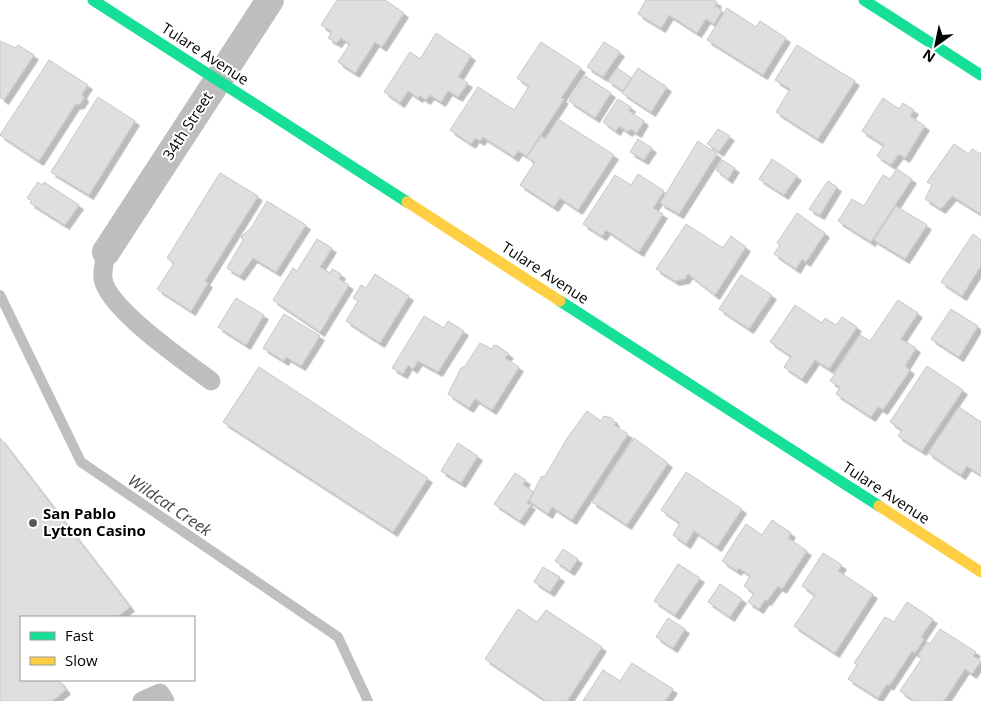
<svg xmlns="http://www.w3.org/2000/svg" width="981" height="701" font-family="'Open Sans',sans-serif">
<style>
.lines{fill:none;stroke-linecap:round;stroke-linejoin:round}
.stream{stroke:#bfbfbf;stroke-width:10}
.building{fill:#dfdfdf;stroke:#c7c7c7;filter:url(#shadow)}
.lane{stroke:#bebebe;stroke-width:19}
.street{stroke:#bebebe;stroke-width:28}
.fast{stroke:#16e098;stroke-width:11}
.slow{stroke:#ffcf43;stroke-width:11}
.poi-dot{fill:#595959;stroke:#fff;stroke-width:2}
.labels{text-anchor:middle;stroke-width:4;stroke-linejoin:round;paint-order:stroke}
.street-label{font-size:15px;fill:#000;stroke:#fff}
.poi-label{font-size:15px;font-weight:bold;fill:#000;stroke:#fff;text-anchor:start}
.water-label{font-size:16px;font-style:italic;fill:#444;stroke:#fff}
</style>
<defs>
<filter id="shadow"><feDropShadow dx="4.5" dy="4.5" stdDeviation="0" flood-color="#0004"/></filter>
</defs>
<rect width="100%" height="100%" fill="#fff"/>
<g class="lines">
<!-- stream -->
<path class="stream" d="M0,295l81,167 257,175 30,64"/>
</g>
<!-- building -->
<path class="building" d="M337,0h48l19,13 -22,34 -7,-5 -20,31 -17,-11 12,-18 -9,-6 -4,5 -9,-5 4,-6 -11,-7z
M646,0h67l4,2 -2,4 7,4 -8,14 -8,-5 -9,14 -28,-18 -8,13 -23,-14z
M727,8l29,19 4,-6 26,17 -23,37 -56,-35z
M436,33l35,23 -13,21 10,6 -10,14 -10,-6 -7,11 -11,-7 -4,5 -6,-4 -2,2 -10,-7 -8,12 -16,-11 26,-40 10,7z
M0,41l16,7 2,-3 16,10 -30,45 -4,-3z
M541,42l40,26 -20,30 3,1 -37,57 -9,-5 -4,6 -31,-20 -3,4 -5,-3 -4,6 -21,-14 28,-43 36,23 15,-24 -12,-8z
M604,42l16,10 -17,25 -16,-10z
M797,45l58,36 -37,58 -42,-27 14,-23 -15,-9z
M49,60l39,25 -6,9 2,4 -4,6 -5,1 -36,56 -39,-26z
M617,68l15,10 -9,13 -15,-10z
M638,68l29,19 -16,25 -29,-19z
M585,76l26,17 -16,25 -26,-17z
M98,97l37,24 -46,74 -38,-23z
M883,98l16,11 4,-6 11,7 -4,6 15,10 -20,32 -6,-4 -8,11 -14,-9 7,-11 -22,-14z
M618,99l13,8 -2,4 15,10 -7,12 -7,-4 -2,3 -9,-6 -3,5 -13,-9z
M558,119l56,36 -36,55 -18,-12 -6,9 -34,-22 15,-23 -8,-5 14,-21 4,3z
M718,129l12,7 -11,16 -12,-8z
M638,139l14,9 -8,12 -14,-8z
M698,141l19,13 -38,60 -19,-11z
M954,144l15,10 3,-5 8,5 1,-2v62l-29,-18 -11,13 -16,-10 7,-14 -5,-3z
M772,159l25,17 -13,19 -25,-16z
M722,160l13,8 -7,11 -12,-9z
M897,169l15,10 -41,63 -33,-21 14,-22 12,7 19,-31 7,4z
M220,173l38,23 -53,85 3,2 -17,28 -34,-22 17,-26 -7,-5z
M638,174l26,17 -11,17 10,6 -24,38 -33,-22 -4,6 -19,-12 32,-49 16,10z
M828,181l9,6 -17,28 -11,-6z
M38,182l4,3 2,-3 35,23 -14,20 -35,-22 2,-2 -5,-3z
M267,201l39,24 -30,47 -23,-14 -13,18 -13,-8 16,-28 -2,-3 10,-9z
M896,206l31,19 -22,34 -31,-19z
M797,213l28,20 -19,29 -4,-3 -6,10 -22,-15 6,-9 -3,-2z
M686,224l37,24 8,-12 15,11 -31,48 -27,-21 -3,5 -10,2 -19,-12z
M973,234l8,6v26l-19,30 -21,-14z
M317,239l15,9 -12,19 10,6 2,-4 9,5 -2,5 10,6 -29,47 -47,-32 20,-32 4,3z
M375,274l34,22 -29,47 -34,-22 12,-20 -5,-3 8,-13 5,3z
M741,275l31,20 -23,34 -30,-20z
M236,298l28,17 -18,30 -28,-18z
M898,300l20,13 -17,26 15,9 -11,18 5,4 -27,40 -5,-3 -7,10 -35,-23 4,-7 -10,-6 30,-46 10,6z
M795,305l27,18 3,-5 11,7 6,-8 15,10 -28,42 -14,-9 -13,19 -18,-12 7,-11 -21,-14z
M951,309l27,17 -19,31 -28,-18z
M284,314l36,22 -19,30 -15,-9 -2,4 -21,-13z
M424,316l20,12 4,-7 16,10 -26,41 -20,-11 -5,8 -5,-4 -5,9 -11,-6z
M480,343l12,6 2,-4 4,1 11,8 -4,4 14,9 -27,43 -17,-11 -6,9 -21,-14 13,-26 4,-2z
M927,366l36,24 -41,61 -24,-15 4,-6 -12,-8z
M259,367l169,111 -35,54 -170,-110z
M959,407l22,15v53l-14,-9 -6,9 -33,-22z
M587,411l14,10 3,-5 8,2 3,5 -1,2 14,9 -56,86 -20,-13 -4,7 -19,-13 12,-24 4,-1 23,-39z
M0,438l130,169 -13,10h-96v63h38l7,10 -14,11h-52z
M634,438l34,25 -41,62 -35,-23z
M458,443l20,13 -17,27 -20,-12z
M686,472l56,37 -25,38 -23,-16 -8,13 -13,-9 7,-12 -19,-13z
M515,473l11,7 -3,5 11,7 -7,11 4,2 -11,16 -26,-17z
M772,520l19,13 -3,5 19,13 -25,38 -4,-3 -11,15 -2,-1 -6,9 -11,-7 6,-9 -10,-7 6,-10 -11,-8 -2,3 -15,-10 24,-37 16,11z
M563,549l15,10 -8,12 -15,-10z
M823,553l19,12 -4,6 35,23 -38,59 -41,-27 21,-31 -13,-9z
M678,564l22,14 -25,37 -21,-14z
M543,567l17,10 -10,15 -16,-10z
M720,584l22,15 -12,18 -22,-15z
M907,602l26,17 -12,18 3,2 -9,14 -3,-2 -23,35 -2,-2 -9,14 -30,-19 9,-14 -3,-2 31,-46 9,5z
M518,609l19,13 9,-12 56,37 -35,54h-21l-61,-42z
M668,618l17,11 -12,19 -17,-11z
M940,629l36,23 -3,4 8,5 -9,13 -7,-5 -21,32h-30l-14,-10 22,-33 -4,-3 9,-13 3,2z
M632,663l41,26 -8,12h-82l20,-31 17,11z"/>
<g class="lines">
<!-- lane -->
<path class="lane" d="M106,252c-1,9 -4,18 -3,27 5,30 83,83 108,102
M142,701l18,-8 5,8"/>
<!-- street -->
<path class="street" d="M106,252l164,-252"/>
<!-- fast -->
<path class="fast" d="M93,0l314,202
M864,0l117,75
M560,301l319,205"/>
<!-- slow -->
<path class="slow" d="M407,202l153,99
M879,506l102,66"/>
</g>
<!-- markers -->
<circle class="poi-dot" cx="33" cy="523" r="5"/>
<g class="labels">
<!-- street labels -->
<g class="street-label">
<text transform="translate(205 54) rotate(33)" y="5">Tulare Avenue</text>
<text transform="translate(188 126) rotate(-57)" y="5">34th Street</text>
<text transform="translate(545 273) rotate(33)" y="5">Tulare Avenue</text>
<text transform="translate(886 493) rotate(33)" y="5">Tulare Avenue</text>
</g>
<!-- poi labels -->
<g class="poi-label">
<text x="43" y="519">San Pablo<tspan x="43" dy="17">Lytton Casino</tspan></text>
</g>
<!-- water labels -->
<g class="water-label">
<text transform="translate(170 505) rotate(34)" y="6">Wildcat Creek</text>
</g>
</g>
<!-- legend -->
<rect x="20" y="616" width="175" height="65" fill="#ffffff" stroke="#999999"/>
<rect x="30" y="632" width="25" height="8" fill="#16e098" stroke="#999999"/>
<text x="65" y="641" font-size="15" fill="#000000">Fast</text>
<rect x="30" y="657" width="25" height="8" fill="#ffcf43" stroke="#999999"/>
<text x="65" y="666" font-size="15" fill="#000000">Slow</text>
<!-- north arrow -->
<g transform="translate(936 45) rotate(213)" stroke="#ffffff" stroke-width="4" paint-order="stroke">
<path d="M0-4L9 19L0 12L-9 19Z" fill="#000000"/>
<text y="-8" font-size="14" font-weight="bold" text-anchor="middle" fill="#000000">N</text>
</g>
</svg>
